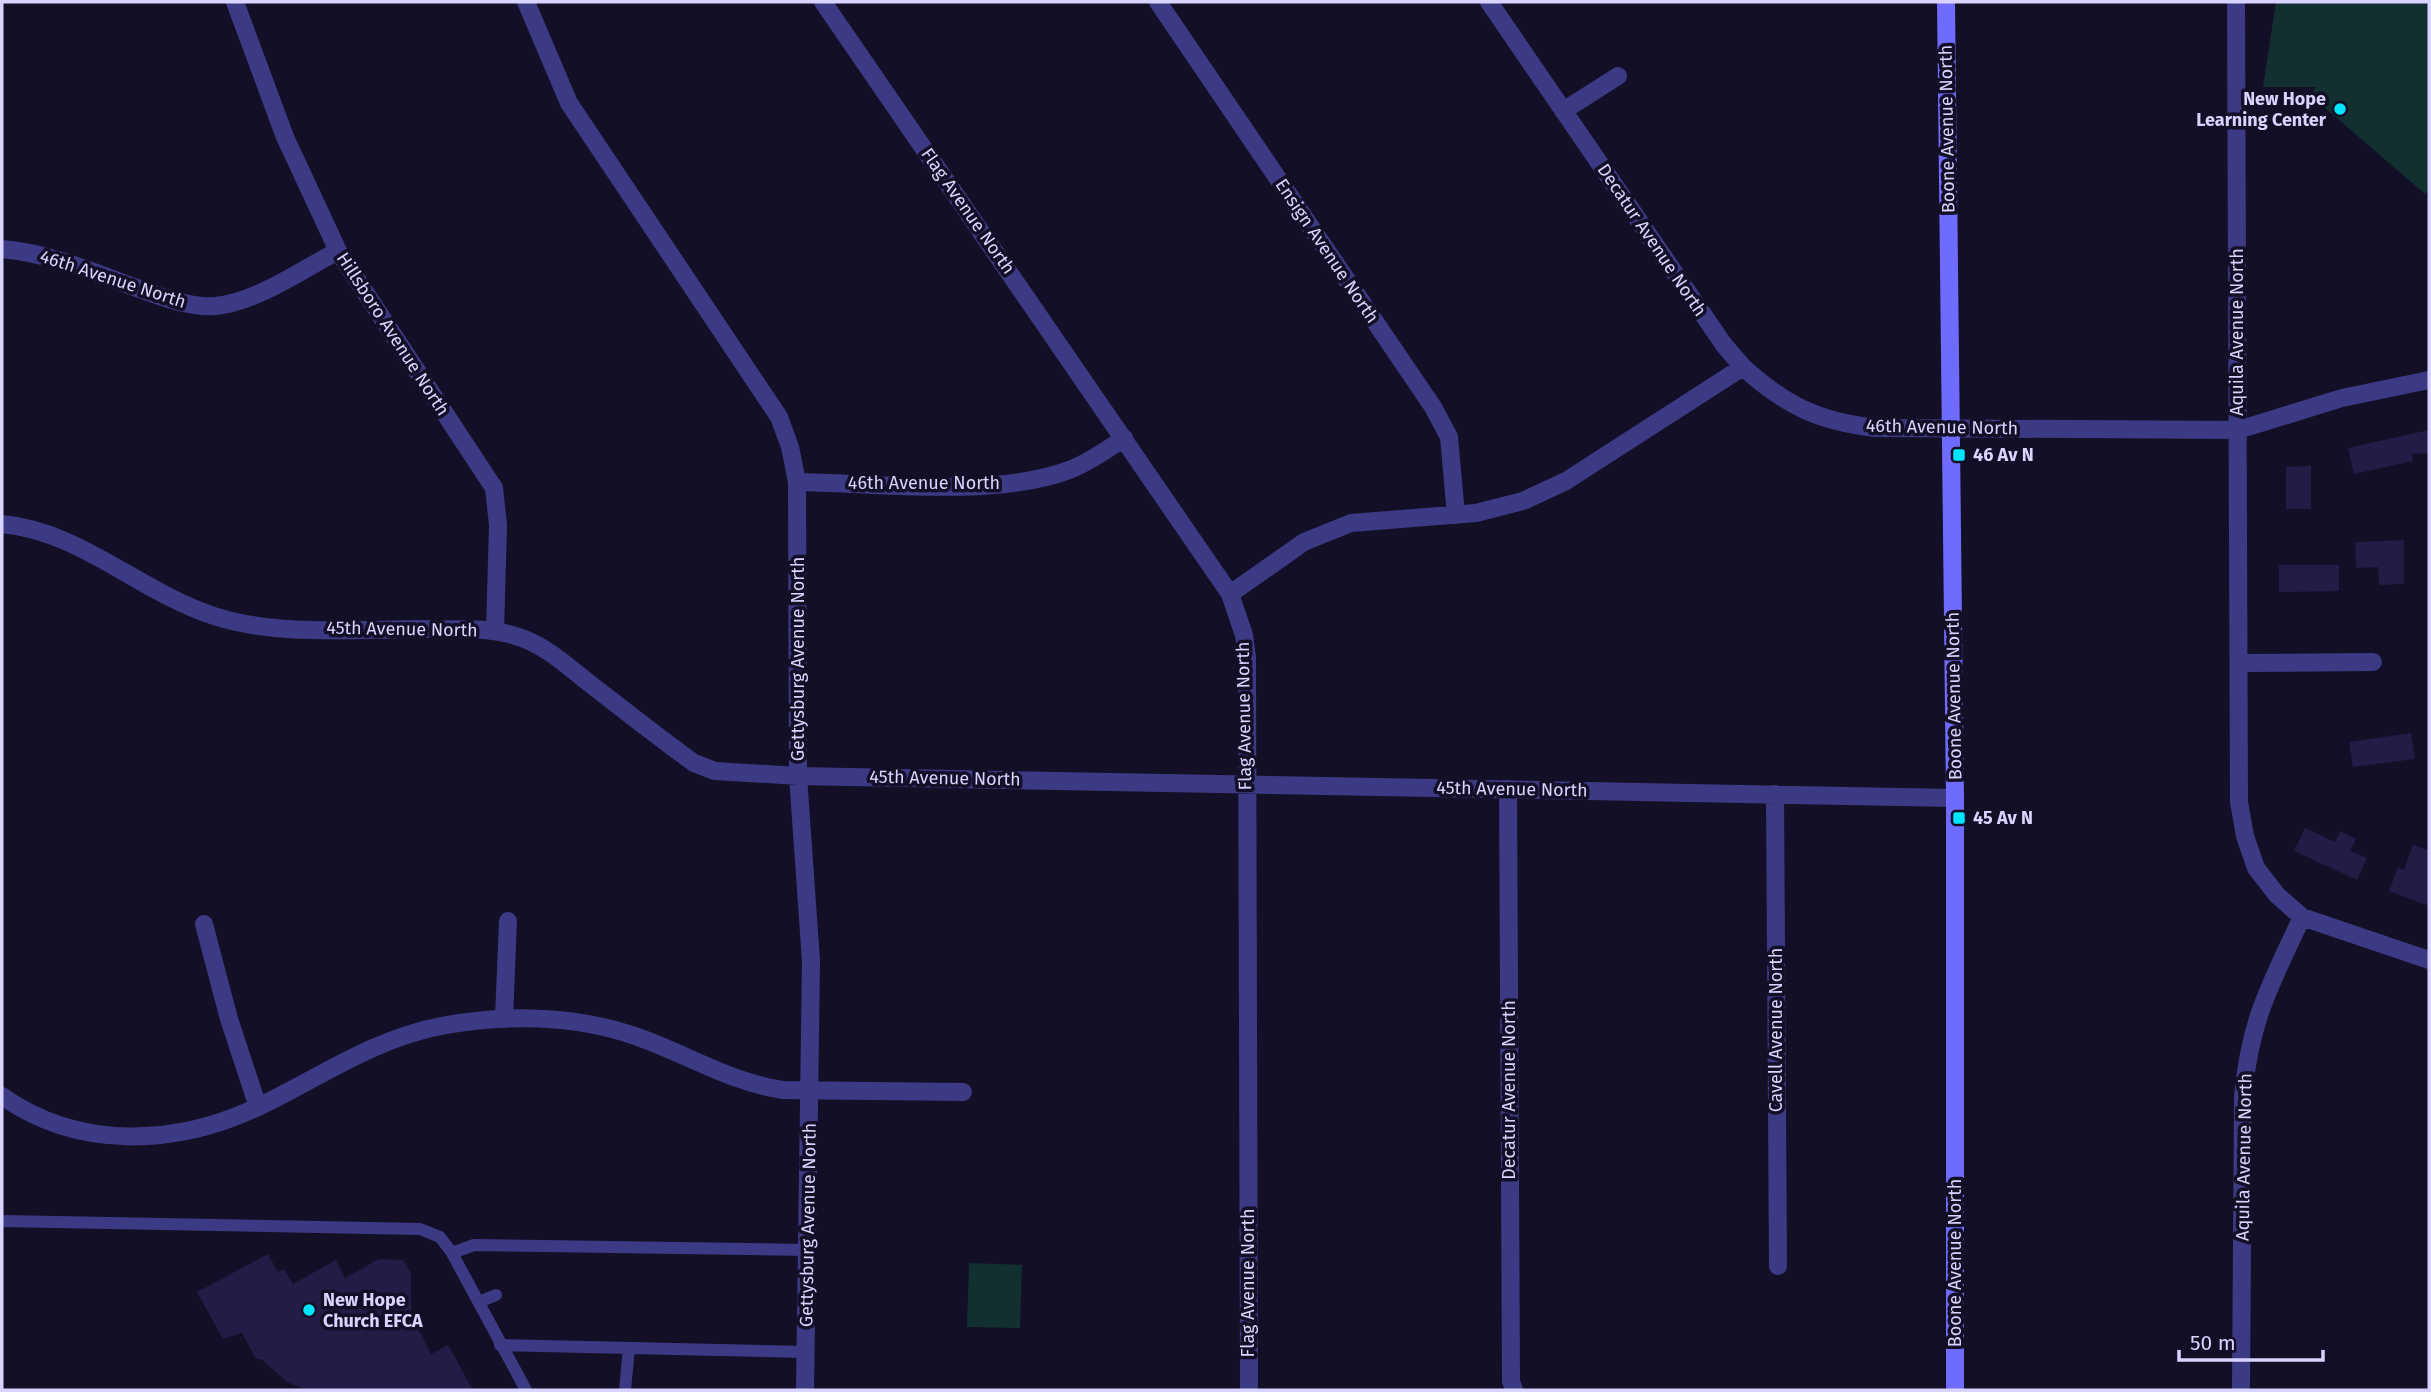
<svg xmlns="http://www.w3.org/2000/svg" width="2431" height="1392" font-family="'Fira Sans',sans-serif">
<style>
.green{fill:#12302f}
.building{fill:#241b47}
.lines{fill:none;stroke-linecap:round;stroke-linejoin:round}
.lane{stroke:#3d3a85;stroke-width:12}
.street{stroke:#3d3a85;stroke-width:18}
.secondary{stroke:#6f6bff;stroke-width:18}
.poi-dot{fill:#00e5ff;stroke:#130f26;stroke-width:2.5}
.labels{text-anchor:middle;stroke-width:7;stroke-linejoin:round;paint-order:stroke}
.poi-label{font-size:18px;font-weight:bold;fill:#d9d4ff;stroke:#130f26;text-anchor:start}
.street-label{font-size:18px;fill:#d9d4ff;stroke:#130f26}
</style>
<rect width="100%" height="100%" fill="#130f26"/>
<!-- green -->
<path class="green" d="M2276,2h153v187l-4,5 -115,-99 6,-8h-53z
M969,1263l53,2 -2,63 -53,-1z"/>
<!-- building -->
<path class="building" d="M2429,430v23l-17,1 1,7 -59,13 -6,-26z
M2311,466v43h-25v-42z
M2404,540v44l-25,1 -1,-18 -22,1 -1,-26z
M2279,565h60v26l-60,1z
M2411,733l4,26 -62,8 -4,-25z
M2305,828l30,14 5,-11 16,8 -6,12 17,7 -10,22 -63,-29z
M2413,845l16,5v56l-40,-15 9,-24 6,3z
M268,1254l10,18 6,-3 9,15 43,-24 9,18 34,-19 24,1 8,13v42l20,39 17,-9 25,45h-166l-20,-8 -26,-23h-5l-14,-26 -19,6 -26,-47z"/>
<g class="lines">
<!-- lane -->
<path class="lane" d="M2,1221l418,8 20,8 12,16 74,137
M452,1253l22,-8 335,5
M479,1302l17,-7
M500,1345l306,7
M625,1390l4,-42"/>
<!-- street -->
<path class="street" d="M235,2l50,135 53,114 156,237 4,37 -3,106
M526,2l43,101 210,314 11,30 7,35 1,294 13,185 -6,429
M823,2l407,592 14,41 3,23 2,732
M1158,2l275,405 16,30 7,78
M1489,2l235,343 19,22
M2236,2l3,800 6,34 11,32 21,27 25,22 127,43
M1563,111l55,-35
M2,249c45,4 87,21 129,37 27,9 55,22 84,20 42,-4 86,-36 123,-55
M797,482c79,1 199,16 272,-12 19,-7 38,-20 55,-32
M2,524c78,7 138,68 212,92 68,22 149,12 221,13 27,1 57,-2 84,8 27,9 47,28 70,46 35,27 69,54 105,80l21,8 83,5 1157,22
M1230,594l74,-52 47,-19 125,-10 47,-12 43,-20 177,-114c43,39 75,54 132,61l363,2 104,-32 87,-18
M2240,663l133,-1
M1508,789l3,592 3,9
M1775,794l3,472
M204,924l25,95 29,88
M504,1018l4,-97
M2,1096c76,54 174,50 256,11 61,-29 115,-68 183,-81 62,-12 133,-11 194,10 50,17 94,46 148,54l180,2
M2241,1390l2,-293c7,-78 27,-111 59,-180"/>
<!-- secondary -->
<path class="secondary" d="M1946,2l9,796v592"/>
</g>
<!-- markers -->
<g class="poi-dot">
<circle cx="2340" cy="109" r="7"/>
<rect x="1952" y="448" width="14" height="14" rx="3.5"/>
<rect x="1952" y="811" width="14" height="14" rx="3.5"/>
<circle cx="309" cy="1310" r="7"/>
</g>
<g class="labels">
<!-- poi labels -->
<g class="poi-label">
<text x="2326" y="105" text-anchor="end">New Hope<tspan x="2326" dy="21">Learning Center</tspan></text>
<text x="1973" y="461">46 Av N</text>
<text x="1973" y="824">45 Av N</text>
<text x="323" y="1306">New Hope<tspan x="323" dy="21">Church EFCA</tspan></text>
</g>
<!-- street labels -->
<g class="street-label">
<text transform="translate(1947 129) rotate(-91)" y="6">Boone Avenue North</text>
<text transform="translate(968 211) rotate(55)" y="6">Flag Avenue North</text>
<text transform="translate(1652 240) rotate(56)" y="6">Decatur Avenue North</text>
<text transform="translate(1327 251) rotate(56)" y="6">Ensign Avenue North</text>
<text transform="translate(113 279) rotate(18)" y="6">46th Avenue North</text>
<text transform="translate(2237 332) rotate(-90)" y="6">Aquila Avenue North</text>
<text transform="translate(393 334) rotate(57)" y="6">Hillsboro Avenue North</text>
<text transform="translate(1942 427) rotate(1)" y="6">46th Avenue North</text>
<text x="924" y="489">46th Avenue North</text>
<text transform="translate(402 629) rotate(1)" y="6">45th Avenue North</text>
<text transform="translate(798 659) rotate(-90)" y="6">Gettysburg Avenue North</text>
<text transform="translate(1954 696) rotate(-91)" y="6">Boone Avenue North</text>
<text transform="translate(1244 716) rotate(-91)" y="6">Flag Avenue North</text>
<text transform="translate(945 778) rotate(1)" y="6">45th Avenue North</text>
<text transform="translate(1512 789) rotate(1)" y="6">45th Avenue North</text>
<text transform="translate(1776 1030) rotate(-90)" y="6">Cavell Avenue North</text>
<text transform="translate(1509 1090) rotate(-90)" y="6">Decatur Avenue North</text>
<text transform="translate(2244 1157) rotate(-89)" y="6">Aquila Avenue North</text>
<text transform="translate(808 1225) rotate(-89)" y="6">Gettysburg Avenue North</text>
<text transform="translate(1955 1263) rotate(-90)" y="6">Boone Avenue North</text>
<text transform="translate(1248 1283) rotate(-90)" y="6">Flag Avenue North</text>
</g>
</g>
<!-- border -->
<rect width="2431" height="1392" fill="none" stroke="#d9d4ff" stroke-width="7"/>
<!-- scale -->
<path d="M2179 1350v10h144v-10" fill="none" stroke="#d9d4ff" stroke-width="3.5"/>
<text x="2190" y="1350" font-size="21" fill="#d9d4ff" stroke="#130f26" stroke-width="5" paint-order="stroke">50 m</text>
</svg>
